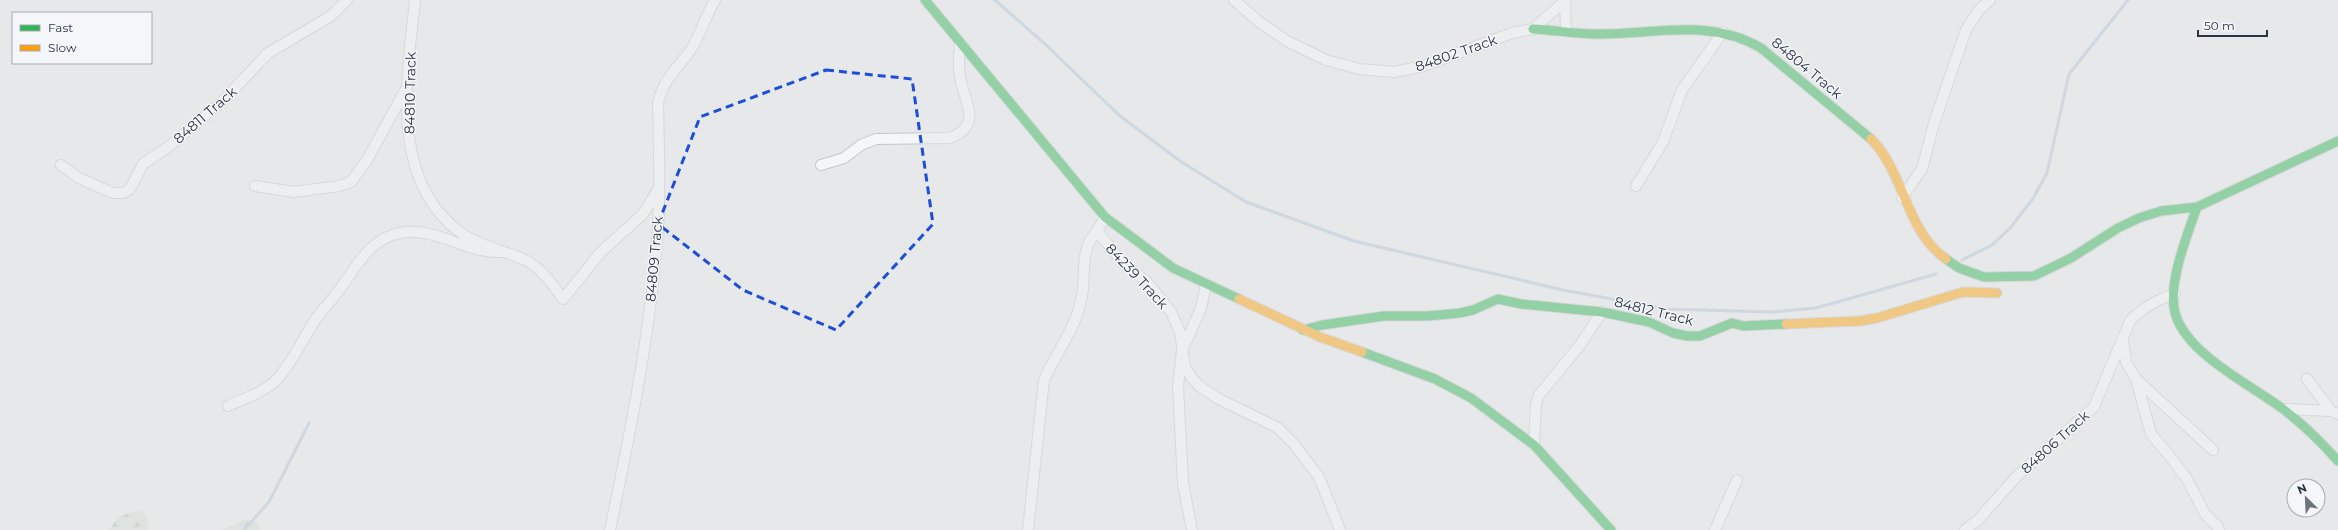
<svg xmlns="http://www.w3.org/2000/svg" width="2338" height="530" font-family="Montserrat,sans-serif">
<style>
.forest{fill:url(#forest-firs)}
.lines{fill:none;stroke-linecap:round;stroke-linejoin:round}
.stream{stroke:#b4c4d5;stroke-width:3}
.street-casing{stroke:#c4c6c8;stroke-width:12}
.fast-casing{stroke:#c4c6c8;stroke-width:11}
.slow-casing{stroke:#c4c6c8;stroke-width:11}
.street{stroke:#f5f6f7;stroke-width:10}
.fast{stroke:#30b455;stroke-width:9}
.slow{stroke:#ff9f0a;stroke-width:9}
.marked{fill:none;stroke:#1d4ed8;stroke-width:3;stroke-dasharray:8 5;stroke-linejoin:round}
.labels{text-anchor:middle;stroke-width:3;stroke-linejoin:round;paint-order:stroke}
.street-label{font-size:14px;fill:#2b3445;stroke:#f4f6f9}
</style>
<defs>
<pattern id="forest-firs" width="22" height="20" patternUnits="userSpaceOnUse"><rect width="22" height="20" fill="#d6ded6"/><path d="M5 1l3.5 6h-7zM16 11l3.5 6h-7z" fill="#b8bfb9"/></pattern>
</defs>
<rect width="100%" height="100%" fill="#e6e8ea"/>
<!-- forest -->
<path class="forest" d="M139,510l8,7 2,13h-40l9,-13z
M245,519l15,4 -1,7h-38z"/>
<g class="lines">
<!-- stream -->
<path class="stream" d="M995,0l50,44 75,72 60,45 66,41 108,39 209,49 104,19 106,3 43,-4 120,-34
M1962,260l30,-15 18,-17 22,-28 15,-27 22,-99 59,-74
M244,530l25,-28 40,-79"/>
<!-- street casing -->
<g class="street-casing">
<path id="street" d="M415,0c-8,77 -27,184 49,235 17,11 40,16 59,24 18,8 29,25 40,40l38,-47 42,-38 16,-26
M1234,0l24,21 29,20 39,19 33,9 35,3 29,-6 89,-33 21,-4 33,-29
M1565,1l1,29
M61,165l18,13 27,12 8,3h9l7,-4 13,-25 25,-17 55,-46 45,-48 63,-37 16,-16
M821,165l23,-7 17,-13 15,-6 74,-1c33,-13 15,-35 10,-60 -2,-12 -1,-22 0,-34
M255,186l39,6 45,-6 12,-4 16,-22 39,-71
M1636,186l27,-44 19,-52 41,-58
M1902,198l20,-29 12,-46 32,-93 13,-20 11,-10
M1105,217l-8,14 29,35 20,15 25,31 9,20 5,35 5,8 8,10 19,13 61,30 15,15 26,34 21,53
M2123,341l3,21 10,17 77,71
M2136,379l15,55 21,25 15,20 18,35 13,13 1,3
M2307,379l24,32
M228,406c15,-7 38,-14 50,-28 15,-17 25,-39 37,-58 8,-11 17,-20 25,-31 17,-23 29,-50 60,-56 35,-7 65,20 100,19
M2284,409l47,2 7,3
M1534,445l2,-41 3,-9 41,-50 22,-33
M610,530c19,-92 38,-185 46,-278 5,-50 3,-100 2,-149 5,-24 21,-36 34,-55 9,-15 14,-33 23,-48
M1028,530l16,-150c15,-34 34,-52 39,-91 2,-22 -2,-41 14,-58
M1192,530l-9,-47 -5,-97 4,-35 19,-43 5,-24
M1715,530l22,-50
M1965,530l13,-10 40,-45 76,-68 36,-86c13,-14 27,-21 45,-27"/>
</g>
<!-- fast casing -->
<g class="fast-casing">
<path id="fast" d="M925,0l180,217 68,51 66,31
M1533,29c21,1 43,5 64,5 57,1 112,-17 164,14l110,91
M2338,141l-141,66c-10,29 -31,79 -21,109 13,39 75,69 107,93 20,15 38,33 55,52
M1946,259l13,9 25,9 50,-1 37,-18 47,-30 21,-10 22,-7 36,-4
M1303,330l19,-5 62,-9h44l32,-3 13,-3 25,-11 23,5 81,8 47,10 24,11 14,3h13l32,-13 11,3 43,-2
M1362,352l73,27 36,19 63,47 77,85"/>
</g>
<!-- slow casing -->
<g class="slow-casing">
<path id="slow" d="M1871,139c34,34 34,91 75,120
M1239,299l81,38 42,15
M1786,324l74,-3 17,-3 86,-26 34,1"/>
</g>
<!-- street -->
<use href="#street" class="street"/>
<!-- fast -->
<use href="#fast" class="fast"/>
<!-- slow -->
<use href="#slow" class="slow"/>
</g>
<!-- marked area -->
<path d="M0 0H2338V530H0ZM826,70l86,9 21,145 -97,106 -93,-40 -85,-66 42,-107z" fill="#e6e8ea" fill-opacity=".55" fill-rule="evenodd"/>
<path class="marked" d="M826,70l86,9 21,145 -97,106 -93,-40 -85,-66 42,-107z"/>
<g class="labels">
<!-- street labels -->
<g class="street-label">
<text transform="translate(1456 53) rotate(-19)" y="5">84802 Track</text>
<text transform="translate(1807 68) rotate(40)" y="5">84804 Track</text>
<text transform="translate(410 93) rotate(-89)" y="5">84810 Track</text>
<text transform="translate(205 115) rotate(-41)" y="5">84811 Track</text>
<text transform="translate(654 259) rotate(-85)" y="5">84809 Track</text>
<text transform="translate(1137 276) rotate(47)" y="5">84239 Track</text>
<text transform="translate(1654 311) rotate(14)" y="5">84812 Track</text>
<text transform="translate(2055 442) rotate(-42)" y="5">84806 Track</text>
</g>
</g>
<!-- legend -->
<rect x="12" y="12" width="140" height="52" fill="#f4f6f9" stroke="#a4a8b1"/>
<rect x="20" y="25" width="20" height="6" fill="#30b455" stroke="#a4a8b1"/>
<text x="48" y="32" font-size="12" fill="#2b3445">Fast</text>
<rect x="20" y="45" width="20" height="6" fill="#ff9f0a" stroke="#a4a8b1"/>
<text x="48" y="52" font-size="12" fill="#2b3445">Slow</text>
<!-- north arrow -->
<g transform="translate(2306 498) rotate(336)"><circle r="19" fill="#f4f6f9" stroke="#a4a8b1"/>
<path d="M0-3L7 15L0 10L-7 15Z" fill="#6c737f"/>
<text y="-6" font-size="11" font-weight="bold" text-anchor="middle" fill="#2b3445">N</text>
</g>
<!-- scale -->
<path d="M2198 30v6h69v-6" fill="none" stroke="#2b3445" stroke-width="2"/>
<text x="2204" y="30" font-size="12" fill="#2b3445" stroke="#f4f6f9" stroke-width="3" paint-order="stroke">50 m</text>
</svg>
